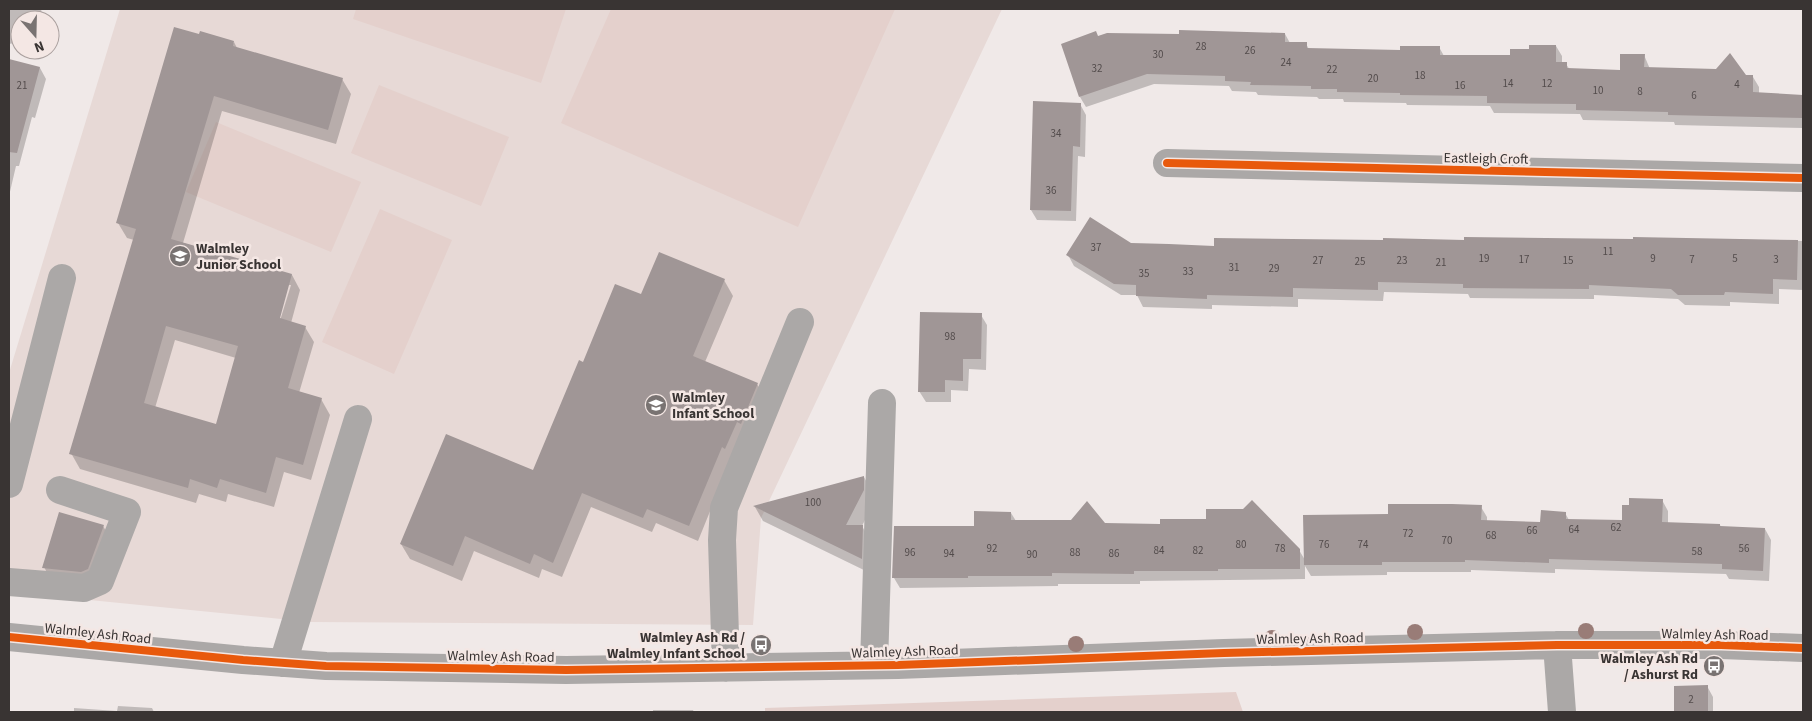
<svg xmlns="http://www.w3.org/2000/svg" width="1812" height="721" font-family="'Source Sans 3',sans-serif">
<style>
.built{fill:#e7d9d6}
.green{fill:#e4d0cc}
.shadow{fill:#0003;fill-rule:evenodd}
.building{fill:#a09696;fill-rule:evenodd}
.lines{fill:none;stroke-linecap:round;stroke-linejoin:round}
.minor{stroke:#aba8a7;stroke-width:28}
.cycleway-casing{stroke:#f4e7e4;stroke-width:11}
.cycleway{stroke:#e8590c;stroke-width:8}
.tree{fill:#997c77}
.labels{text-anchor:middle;stroke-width:5;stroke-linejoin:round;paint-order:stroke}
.number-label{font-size:11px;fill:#534c4c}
.street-label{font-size:14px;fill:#393433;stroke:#f4e7e4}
.poi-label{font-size:14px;font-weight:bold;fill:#393433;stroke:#f4e7e4;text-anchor:start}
</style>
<rect width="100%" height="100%" fill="#f0e9e8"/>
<!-- built -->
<path class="built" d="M120,9h882l-241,509 -8,107 -442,-3 -302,-30v-219z"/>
<!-- green -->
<path class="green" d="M356,9h210l-25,74 -188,-64z
M611,9h284l-97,218 -237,-104z
M379,85l130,52 -28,69 -130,-53z
M216,122l145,60 -30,70 -145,-60z
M380,209l72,31 -58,134 -72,-32z
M1236,692l7,20h-478v-4z"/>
<!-- shadow -->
<path class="shadow" d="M9,9h32l2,11h-23v22l-11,2z
M1285,34l5,9 16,1 3,5 92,2 38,-4 5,9h67l19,-5 26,-5 6,10v8h4l4,6 51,1 23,-16 6,14 103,8 6,10v7l44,3v31l-128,-3 -1,-3 -91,-2 -3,-6 -86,-1 -4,-7 -83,-1 -1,-2 -62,-1 -1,-3h-24l-2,-2 -59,-2 -2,-3 -24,-1 -3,-5 -75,-2 -68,23 -6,-10 18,-60z
M234,42l3,6 105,31 9,15 -15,50 -114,-33 -39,132 109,32 8,15 -9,33 14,4 9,15 -15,51 22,6 9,16 -19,65 -27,-8 -10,35 -46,-13 -2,8 -27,-8 -3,9 -116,-34 -9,-16 63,-213 -7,-2 -9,-15zM288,285h3l-12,39h-2zM175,340l61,18 -19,68 -62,-18z
M9,60l31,8 6,11 -11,39 -3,-1 -13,49h-3l-7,30z
M1080,104l6,11 -1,42 -7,-1 -2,65 -39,-1 -6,-10z
M1717,239l86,2v49l-24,-1v15l-49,-2v4l-45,-1 -7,-6 -84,-4v4l-124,-1 -2,-4 -84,-2 -1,9 -85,-2v8l-86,-2v4l-69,-2 -6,-12h-16l-47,-29 -6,-11 62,-11 85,3 250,-6z
M724,280l9,16 -28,66 52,22 9,15 -36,63 -32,79 -42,-18 -4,9 -61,-25 -29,70 -20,-8 -3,9 -65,-27 -12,30 -52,-22 -9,-15 133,-72 50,-109 58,-67z
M981,315l6,10 -1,45 -17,-1 -1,22 -17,-1v12h-25l-7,-11z
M864,477l8,15v14l-10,20 9,16 -1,31 -107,-52 -8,-14z
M1662,500l6,11v12l52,2 1,2 44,2 6,11 -2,41 -40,-2 -3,-5 -171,-5v4l-84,-3v2h-84v3l-76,1 -6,-10v13l-165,2v3h-82v2l-158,2 -6,-10 82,-50 35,-15 5,8 88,4 195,25 6,10 84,-45 92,-8 6,10v4l55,2 23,-10 4,7 54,2z
M103,526l6,10 -16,44 -43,-2 -6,-11z
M1707,686l6,11v15h-37v-25z
M118,706l34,2 2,4h-80v-4l43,3z
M653,710h40l1,2h-41z"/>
<!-- building -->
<path class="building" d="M174,27l25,7 1,-3 34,10 -1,5 110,32 -15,52 -114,-34 -43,143 121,35 -12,44 26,8 -18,62 34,10 -19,67 -27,-8 -10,36 -46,-14 -3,9 -27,-9 -2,9 -119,-34 67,-225 -20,-6zM166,326l72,20 -22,78 -72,-21z
M1179,30l106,3v9h22v6l93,2v-4h40v9h70v-6h19v-4h27v17h11v6l53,2v-16h25l-1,13 72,2 14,-16 16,22h7v17l50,3v23l-135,-3v-3l-92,-2v-6l-89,-1v-7l-87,-1v-2l-63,-1v-3h-26v-3l-61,-1 1,-3 -26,-1v-5l-78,-2 -68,23 -18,-53 35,-13 2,5 9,-3 72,1z
M9,59l31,8 -23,86 -8,-1z
M1033,101l48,2 -1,44 -7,-1 -2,65 -41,-1z
M1090,217l41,26 38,1 45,2v-8l169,2v-2l81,2v-3l169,2v-2l165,3 -1,40 -24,-1v15l-48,-2 -1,3h-46l-7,-6 -82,-4v4l-126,-1v-4l-85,-2v8l-85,-2v9l-86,-2v4l-71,-3v-11l-22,-1 -48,-29z
M659,252l66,27 -32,77 65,27 -17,41 -4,-2 -12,27 -3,-2 -33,79 -42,-17 -4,9 -61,-25 -29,70 -19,-9 -4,10 -65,-28 -12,30 -53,-22 46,-110 87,36 46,-110 4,2 32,-78 26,10z
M920,312l62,1 -1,46h-18v22l-18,-1v12h-27z
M864,476v14l-18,35h17l-1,34 -109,-53z
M1629,498l34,1 -1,23 58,2v2l45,2 -2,43 -41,-2v-5l-173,-5v4l-84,-3v2h-83v3h-78l-1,-50 85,-1v-10h64l30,1 -1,15 59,2 1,-12 25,2v7l56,1v-15h7z
M1252,500l48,49v20h-82v2h-84v3l-82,-1v3h-84v2h-76l2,-52h80v-15l37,1v8h60l16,-19 18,22 55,1v-5h46v-10h37z
M59,512l45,13 -16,44 -7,3 -39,-4z
M1708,685v27h-34v-26z"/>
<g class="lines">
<!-- minor -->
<path class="minor" d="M1167,163l636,15
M9,484l53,-206
M9,582l75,6 16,-7 27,-69 -67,-22
M9,637l234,23 83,6 240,4 332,-5 326,-12 333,-8h164l82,3
M1557,645l5,67
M283,663l75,-244
M874,665l8,-262
M726,668l-4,-128 2,-32 76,-186"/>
<!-- cycleway casing -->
<g class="cycleway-casing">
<path id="cycleway" d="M1167,163l636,15
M9,637l234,23 83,6 240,4 332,-5 326,-12 333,-8h164l82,3"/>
</g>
<!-- cycleway -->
<use href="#cycleway" class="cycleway"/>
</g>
<!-- trees -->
<g class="tree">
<circle cx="1586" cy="631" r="8"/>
<circle cx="1415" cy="632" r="8"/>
<circle cx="1272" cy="638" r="8"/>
<circle cx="1076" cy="644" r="8"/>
</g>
<!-- icons -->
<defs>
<g id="school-disc" transform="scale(1.125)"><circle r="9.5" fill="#797372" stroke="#f4e7e4"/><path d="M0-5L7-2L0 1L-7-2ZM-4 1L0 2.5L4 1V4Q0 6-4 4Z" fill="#fff"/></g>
<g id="bus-disc" transform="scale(1.125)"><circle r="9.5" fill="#797372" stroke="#f4e7e4"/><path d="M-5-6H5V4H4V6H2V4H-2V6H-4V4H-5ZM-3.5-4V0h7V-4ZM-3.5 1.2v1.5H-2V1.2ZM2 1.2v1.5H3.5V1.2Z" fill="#fff"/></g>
</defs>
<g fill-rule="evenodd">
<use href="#school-disc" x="180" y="256"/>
<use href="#school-disc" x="656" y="405"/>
<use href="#bus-disc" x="761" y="645"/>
<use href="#bus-disc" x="1714" y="666"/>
</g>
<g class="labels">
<!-- number labels -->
<g class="number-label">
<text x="1201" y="50">28</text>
<text x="1250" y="54">26</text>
<text x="1158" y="58">30</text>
<text x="1286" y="66">24</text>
<text x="1097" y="72">32</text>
<text x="1332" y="73">22</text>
<text x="1420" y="79">18</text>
<text x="1373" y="82">20</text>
<text x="1508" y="87">14</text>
<text x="1547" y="87">12</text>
<text x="1737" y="88">4</text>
<text x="22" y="89">21</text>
<text x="1460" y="89">16</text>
<text x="1598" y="94">10</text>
<text x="1640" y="95">8</text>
<text x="1694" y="99">6</text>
<text x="1056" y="137">34</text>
<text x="1051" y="194">36</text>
<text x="1096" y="251">37</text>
<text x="1608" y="255">11</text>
<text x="1484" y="262">19</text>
<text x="1653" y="262">9</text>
<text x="1735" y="262">5</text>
<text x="1524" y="263">17</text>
<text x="1692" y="263">7</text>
<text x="1776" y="263">3</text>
<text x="1318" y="264">27</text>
<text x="1402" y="264">23</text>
<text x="1568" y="264">15</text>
<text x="1360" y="265">25</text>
<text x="1441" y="266">21</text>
<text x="1234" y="271">31</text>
<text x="1274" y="272">29</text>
<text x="1188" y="275">33</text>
<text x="1144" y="277">35</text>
<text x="950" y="340">98</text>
<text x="813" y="506">100</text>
<text x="1616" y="531">62</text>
<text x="1574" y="533">64</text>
<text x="1532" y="534">66</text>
<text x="1408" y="537">72</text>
<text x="1491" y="539">68</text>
<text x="1447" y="544">70</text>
<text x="1241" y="548">80</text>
<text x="1324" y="548">76</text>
<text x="1363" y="548">74</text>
<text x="992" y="552">92</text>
<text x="1280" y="552">78</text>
<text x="1744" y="552">56</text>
<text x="1159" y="554">84</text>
<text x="1198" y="554">82</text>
<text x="1697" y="555">58</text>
<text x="910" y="556">96</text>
<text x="1075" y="556">88</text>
<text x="949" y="557">94</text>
<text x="1114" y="557">86</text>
<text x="1032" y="558">90</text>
<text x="1691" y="703">2</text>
</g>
<!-- street labels -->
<g class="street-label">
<text transform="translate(1486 158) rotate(1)" y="5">Eastleigh Croft</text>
<text transform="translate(98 633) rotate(6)" y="5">Walmley Ash Road</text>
<text transform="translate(1715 634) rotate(1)" y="5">Walmley Ash Road</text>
<text transform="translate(1310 638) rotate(-1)" y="5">Walmley Ash Road</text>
<text transform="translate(905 651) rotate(-2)" y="5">Walmley Ash Road</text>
<text transform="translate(501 656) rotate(1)" y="5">Walmley Ash Road</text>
</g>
<!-- poi labels -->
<g class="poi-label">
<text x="196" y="253">Walmley<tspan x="196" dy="16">Junior School</tspan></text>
<text x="672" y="402">Walmley<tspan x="672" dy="16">Infant School</tspan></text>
<text x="745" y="642" text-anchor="end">Walmley Ash Rd /<tspan x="745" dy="16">Walmley Infant School</tspan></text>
<text x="1698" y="663" text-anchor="end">Walmley Ash Rd<tspan x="1698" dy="16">/ Ashurst Rd</tspan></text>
</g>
</g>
<!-- border -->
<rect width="1812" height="721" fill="none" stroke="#393433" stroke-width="20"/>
<!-- north arrow -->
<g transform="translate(35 35) rotate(160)"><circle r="24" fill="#f4e7e4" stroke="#a99f9d"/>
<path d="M0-4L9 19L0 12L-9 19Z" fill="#797372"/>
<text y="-8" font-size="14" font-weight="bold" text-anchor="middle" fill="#393433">N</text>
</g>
</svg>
